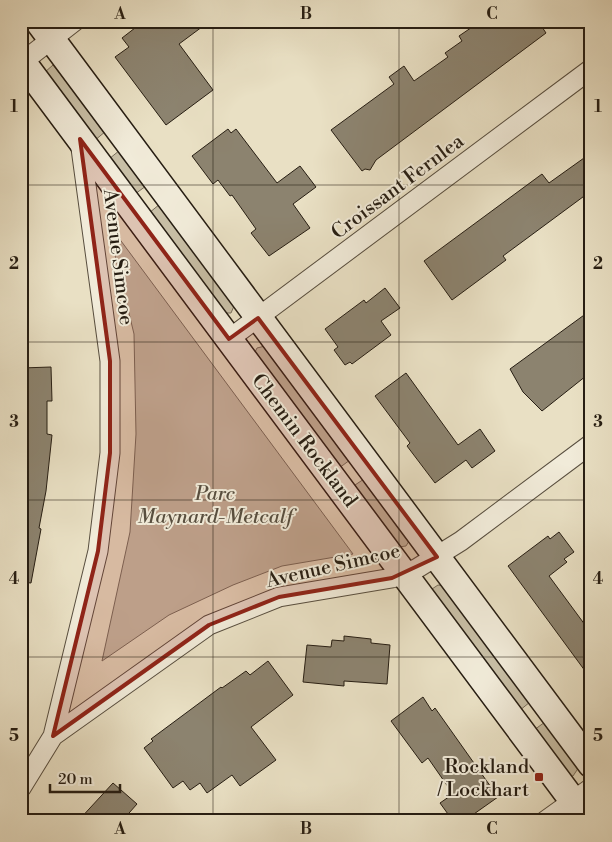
<svg xmlns="http://www.w3.org/2000/svg" width="612" height="842" font-family="'Libre Bodoni',serif">
<style>
.green{fill:#c8bfa6;stroke:#786e5c}
.building{fill:#8c836f;stroke:#271e13}
.lines{fill:none;stroke-linecap:round;stroke-linejoin:round}
.street-casing{stroke:#584e3f;stroke-width:21}
.secondary-casing{stroke:#271e13;stroke-width:29}
.street{stroke:#f1ebd9;stroke-width:19}
.secondary{stroke:#f1ebd9;stroke-width:26}
.marked{fill:#8f2418;fill-opacity:0.2;stroke:#8f2418;stroke-width:4;stroke-linejoin:round}
.grid{fill:none;stroke:#271e13;stroke-width:1;stroke-opacity:0.55}
.poi-dot{fill:#8f2418;stroke:#f1ebd9;stroke-width:2}
.labels{text-anchor:middle;stroke-width:4;stroke-linejoin:round;paint-order:stroke}
.street-label{font-size:20px;fill:#271e13;stroke:#f1ebd9}
.park-label{font-size:20px;font-style:italic;fill:#574e3f;stroke:#f1ebd9}
.poi-label{font-size:20px;fill:#271e13;stroke:#f1ebd9;text-anchor:end}
.neatline{fill:none;stroke:#271e13;stroke-width:2}
.grid-label{font-size:16px;text-anchor:middle;font-weight:bold;fill:#271e13}
</style>
<rect width="100%" height="100%" fill="#e9e0c4"/>
<filter id="stains"><feTurbulence type="fractalNoise" baseFrequency=".004" numOctaves="4"/><feColorMatrix values="0 0 0 0 .2 0 0 0 0 .09 0 0 0 0 .02 0 0 0 .5 -.17"/></filter>
<radialGradient id="worn" r=".72"><stop offset=".6" stop-color="#630" stop-opacity="0"/><stop offset="1" stop-color="#630" stop-opacity=".3"/></radialGradient>
<!-- green -->
<path class="green" d="M53,65l53,66 -12,10 -49,-69z
M120,150l26,36 -11,8 -26,-35z
M160,204l74,102 -3,7h-6l-76,-100z
M107,222l246,332 -71,12 -49,19 -64,30 -67,46 28,-129 6,-98 -2,-100z
M265,346l85,114 -11,8 -85,-114 3,-6z
M364,479l45,62 -3,5 -7,1 -47,-60z
M438,585l6,1 86,116 -11,9 -87,-119v-3z
M545,722l34,45 -6,9h-4l-35,-46z"/>
<!-- building -->
<path class="building" d="M144,21h66l-31,23 34,46 -47,35 -51,-68 14,-10 -7,-9z
M481,21h57l8,12 -170,127 -6,10 -5,-1 -3,2 -31,-41 63,-46 -5,-7 15,-11 10,15 34,-24 -3,-4 17,-12 -3,-5z
M228,129l3,4 5,-4 41,54 23,-17 16,21 -23,17 17,24 -41,28 -18,-23 5,-4 -24,-34 -2,1 -12,-16 -5,4 -21,-28z
M591,153v38l-88,65 3,4 -54,40 -28,-39 118,-87 7,9z
M385,288l15,20 -19,13 10,14 -39,29 -2,-2 -5,3 -11,-15 4,-3 -13,-18 39,-29 2,3z
M591,310v62l-49,39 -19,-19 -13,-23z
M51,367l1,34h-5v33l5,1 -6,56 -7,37 2,1 -10,54 -10,-1v-214z
M406,373l52,72 22,-16 15,22 -23,17 -6,-8 -31,23 -28,-37 3,-3 -35,-47z
M559,532l15,20 -10,7 3,3 -18,14 42,57v46l-83,-113 40,-30 2,3z
M344,636l27,3v4l19,2 -3,39 -43,-3v5l-41,-4 4,-37 24,2 1,-7 12,1z
M268,661l25,34 -42,32 25,33 -36,26 -8,-11 -25,18 -7,-10 -10,7 -7,-9 -10,7 -29,-40 9,-7 -2,-2 70,-52 1,1 24,-17 4,4z
M423,697l9,14 3,-3 63,89 -34,24h-11l-13,-18 13,-9 -25,-36 -6,5 -31,-42z
M113,783l24,21 -15,17h-44z"/>
<g class="lines">
<!-- street casing -->
<g class="street-casing">
<path id="street" d="M21,63l54,-42
M229,339l362,-270
M53,736l156,-111 70,-28 113,-19 24,-9 45,-28 130,-97
M21,788l32,-52 45,-185 12,-98v-92l-30,-220
M545,821l46,-33"/>
</g>
<!-- secondary casing -->
<g class="secondary-casing">
<path id="secondary" d="M38,21l553,743
M21,60l567,761"/>
</g>
<!-- street -->
<use href="#street" class="street"/>
<!-- secondary -->
<use href="#secondary" class="secondary"/>
</g>
<!-- marked area -->
<path class="marked" d="M80,139l149,200 29,-21 179,239 -45,21 -113,19 -70,28 -156,111 45,-185 12,-98v-92z"/>
<!-- grid -->
<path class="grid" d="M213,21v800M399,21v800M21,185h570M21,342h570M21,500h570M21,657h570"/>
<!-- markers -->
<rect class="poi-dot" x="534" y="772" width="10" height="10" rx="2.5"/>
<g class="labels">
<!-- street labels -->
<g class="street-label">
<text transform="translate(397 186) rotate(-37)" y="7">Croissant Fernlea</text>
<text transform="translate(119 257) rotate(83)" y="7">Avenue Simcoe</text>
<text transform="translate(305 440) rotate(53)" y="7">Chemin Rockland</text>
<text transform="translate(333 565) rotate(-13)" y="7">Avenue Simcoe</text>
</g>
<!-- park labels -->
<g class="park-label">
<text x="215" y="500">Parc<tspan x="215" dy="23">Maynard-Metcalf</tspan></text>
</g>
<!-- poi labels -->
<g class="poi-label">
<text x="529" y="773">Rockland<tspan x="529" dy="23">/ Lockhart</tspan></text>
</g>
</g>
<!-- margin -->
<rect width="612" height="842" fill="none" stroke="#e9e0c4" stroke-width="55"/>
<!-- scale -->
<path d="M50 784v8h70v-8" fill="none" stroke="#271e13" stroke-width="2.5"/>
<text x="58" y="784" font-size="15" fill="#271e13" stroke="#f1ebd9" stroke-width="4" paint-order="stroke">20 m</text>
<rect x="28" y="28" width="556" height="786" class="neatline"/>
<g class="grid-label">
<text x="120" y="19">A</text>
<text x="306" y="19">B</text>
<text x="492" y="19">C</text>
<text x="14" y="112">1</text>
<text x="598" y="112">1</text>
<text x="14" y="269">2</text>
<text x="598" y="269">2</text>
<text x="14" y="427">3</text>
<text x="598" y="427">3</text>
<text x="14" y="584">4</text>
<text x="598" y="584">4</text>
<text x="14" y="741">5</text>
<text x="598" y="741">5</text>
<text x="120" y="834">A</text>
<text x="306" y="834">B</text>
<text x="492" y="834">C</text>
</g>
<rect width="100%" height="100%" filter="url(#stains)"/>
<rect width="100%" height="100%" fill="url(#worn)"/>
</svg>
